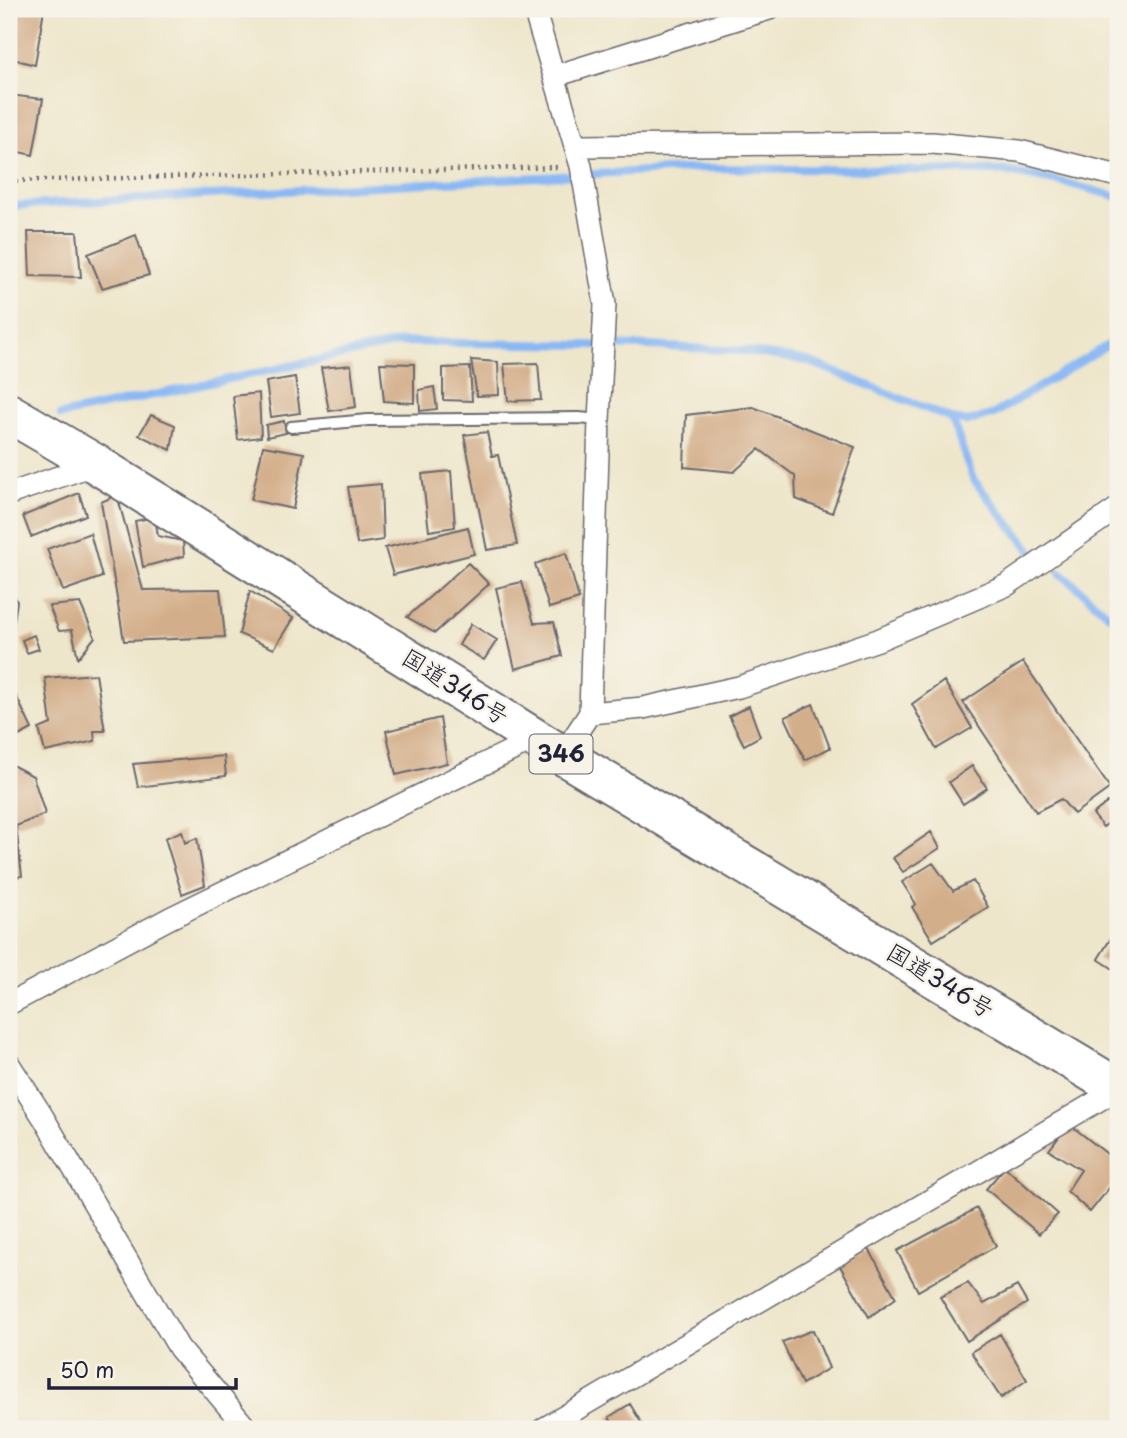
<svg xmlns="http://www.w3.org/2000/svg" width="1127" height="1438" font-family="'Playpen Sans','Klee One',sans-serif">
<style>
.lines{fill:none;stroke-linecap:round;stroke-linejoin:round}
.stream{stroke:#89b8f4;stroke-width:8}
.building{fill:#d3ae8a}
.lane-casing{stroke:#69676d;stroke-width:14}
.street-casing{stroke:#69676d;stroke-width:24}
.highway-casing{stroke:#69676d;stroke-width:42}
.path{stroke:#69676d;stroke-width:4.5;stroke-dasharray:2 5;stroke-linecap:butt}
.lane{stroke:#fff;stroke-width:10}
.street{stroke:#fff;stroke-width:21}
.highway{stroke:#fff;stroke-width:38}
.labels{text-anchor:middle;stroke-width:5;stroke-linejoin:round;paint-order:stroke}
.shield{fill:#f7f3e8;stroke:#62616f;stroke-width:2}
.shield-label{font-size:23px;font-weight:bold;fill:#22223b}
.street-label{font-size:24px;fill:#22223b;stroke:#f7f3e8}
</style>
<rect width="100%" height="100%" fill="#f7f3e8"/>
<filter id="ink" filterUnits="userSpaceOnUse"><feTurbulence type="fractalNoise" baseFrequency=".0143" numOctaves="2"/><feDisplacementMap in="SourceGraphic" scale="14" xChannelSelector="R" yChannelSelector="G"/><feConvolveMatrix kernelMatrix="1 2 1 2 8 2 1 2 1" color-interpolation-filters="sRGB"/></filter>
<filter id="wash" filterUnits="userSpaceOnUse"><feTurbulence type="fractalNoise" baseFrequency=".00686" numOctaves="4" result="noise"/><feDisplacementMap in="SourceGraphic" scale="28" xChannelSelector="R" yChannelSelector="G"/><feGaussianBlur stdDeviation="1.57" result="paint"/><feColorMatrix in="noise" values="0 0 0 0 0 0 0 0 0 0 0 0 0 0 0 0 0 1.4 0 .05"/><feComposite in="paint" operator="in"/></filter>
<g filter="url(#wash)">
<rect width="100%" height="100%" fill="#eee6cb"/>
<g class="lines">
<!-- stream -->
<path class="stream" d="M9,206l694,-38 301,3 62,12 52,14
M61,415l341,-73 247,4 95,5 64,10 144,58 15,3 27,-8 124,-75
M952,419l21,60 60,74
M1060,573c21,15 37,35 58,48"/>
</g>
<g id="blocks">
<!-- building -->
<path class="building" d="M16,9h28l-9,56 -26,-7v-16z
M9,95l34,4 -10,56 -24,-5z
M28,232h49l4,45 -51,-1z
M136,235l13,40 -47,13 -14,-34z
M471,360l27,2 1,33 -22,1z
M380,363l34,1v39l-30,-2z
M538,363l3,37 -33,1 -4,-37z
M351,365l5,42 -27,4 -8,-43z
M470,367l2,34 -29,-1v-32z
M295,377l5,36 -29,4 -5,-35z
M434,387l3,22 -17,2 -1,-21z
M259,393l2,44 -23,3 -5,-44z
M753,407l102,40 -23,66 -36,-14 -1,-23 -36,-27 -25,23 -50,-5 2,-52z
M151,415l24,10 -4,25 -32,-15z
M284,421l2,12 -19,4 -1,-12z
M487,432l5,24 6,-1 19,90 -30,5 -23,-115z
M263,446l41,7 -11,56 -42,-9z
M451,471l4,56 -26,4 -7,-57z
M381,484l2,56 -26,4 -9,-57z
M79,493l7,22 -55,22 -8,-21z
M117,495l26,95 77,-1 5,48 -101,4 -23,-139z
M155,517l3,19 25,5 1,15 -41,11 -8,-46z
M468,527l6,27 -81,21 -8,-27z
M90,533l12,44 -39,14 -16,-42z
M566,553l13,46 -30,9 -14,-44z
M468,563l21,21 -54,49 -28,-16z
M522,582l12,41 20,-1 8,34 -47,13 -19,-81z
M9,583l8,19 -3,19 -5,2z
M250,591l43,27 -19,31 -35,-15z
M80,603l15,34 -17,21 -6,-28 -13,1 -10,-25z
M471,624l26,16 -13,20 -25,-15z
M34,635l5,14 -12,4 -5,-13z
M1023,662l87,126 -36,26 -13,-15 -25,13 -73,-110z
M96,674l9,57h-11l1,10 -50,11 -6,-23 12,-5 -6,-46z
M9,681l23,48 -23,12z
M944,681l28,47 -36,21 -24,-45z
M813,704l17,44 -25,12 -20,-43z
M749,706l11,30 -16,9 -15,-29z
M440,718l7,45 -51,12 -10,-44z
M224,756l2,20 -88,11 -5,-23z
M12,765l21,11 12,38 -29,12 6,50 -13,2v-111z
M972,766l15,22 -24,16 -14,-22z
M1108,802l10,14 -15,11 -10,-13z
M182,831l3,12 12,-5 8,47 -23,9 -17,-56z
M931,832l9,16 -37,24 -10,-14z
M933,863l20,28 20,-10 15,26 -55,34 -21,-34 4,-3 -14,-22z
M13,889l1,11 -5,1v-11z
M1118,927v45l-20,-13z
M1069,1124l46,36 3,-4v38l-8,-7 -20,25 -23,-21 14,-21 -32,-20z
M1005,1167l53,47 -19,20 -53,-45z
M977,1208l19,38 -78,45 -21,-40z
M869,1249l27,49 -27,19 -29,-51z
M968,1283l16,21 33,-18 10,17 -60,38 -27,-44z
M813,1330l16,38 -27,16 -20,-42z
M1000,1334l27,46 -26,18 -30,-46z
M630,1404l15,25h-30l-6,-12z"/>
</g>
</g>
<g filter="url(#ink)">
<use href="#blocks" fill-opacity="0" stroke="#69676d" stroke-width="2"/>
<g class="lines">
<!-- lane casing -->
<g class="lane-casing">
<path id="lane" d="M291,427l77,-7 211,-2 20,2"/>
</g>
<!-- street casing -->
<g class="street-casing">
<path id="street" d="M534,9l47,157 24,138 -6,116 -9,293 -28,42
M555,76l214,-67
M577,146l355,-3 87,8 99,25
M9,494l87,-30
M590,713l53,-5 96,-21 139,-47 129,-55 111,-77
M9,1004l161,-86 367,-180
M9,1064l34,53 136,231 68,81
M543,1429l575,-340"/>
</g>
<!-- highway casing -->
<g class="highway-casing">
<path id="highway" d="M9,413l87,51 466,291 556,333"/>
</g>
<!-- path -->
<path class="path" d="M9,181l552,-14"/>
<!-- lane -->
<use href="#lane" class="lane"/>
<!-- street -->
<use href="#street" class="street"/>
<!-- highway -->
<use href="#highway" class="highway"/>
</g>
</g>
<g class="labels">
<!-- shield labels -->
<rect class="shield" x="529.5" y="734.5" width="63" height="39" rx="5"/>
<g class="shield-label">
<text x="561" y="762">346</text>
</g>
<!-- street labels -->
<g class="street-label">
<text transform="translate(455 687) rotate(32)" y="8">国道346号</text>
<text transform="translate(940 981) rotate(31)" y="8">国道346号</text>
</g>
</g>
<!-- margin -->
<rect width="1127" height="1438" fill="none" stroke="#f7f3e8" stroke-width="35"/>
<!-- scale -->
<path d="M49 1378v10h187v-10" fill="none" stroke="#22223b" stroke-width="3.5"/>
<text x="60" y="1378" font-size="21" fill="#22223b" stroke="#f7f3e8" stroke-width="5" paint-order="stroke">50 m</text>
</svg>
